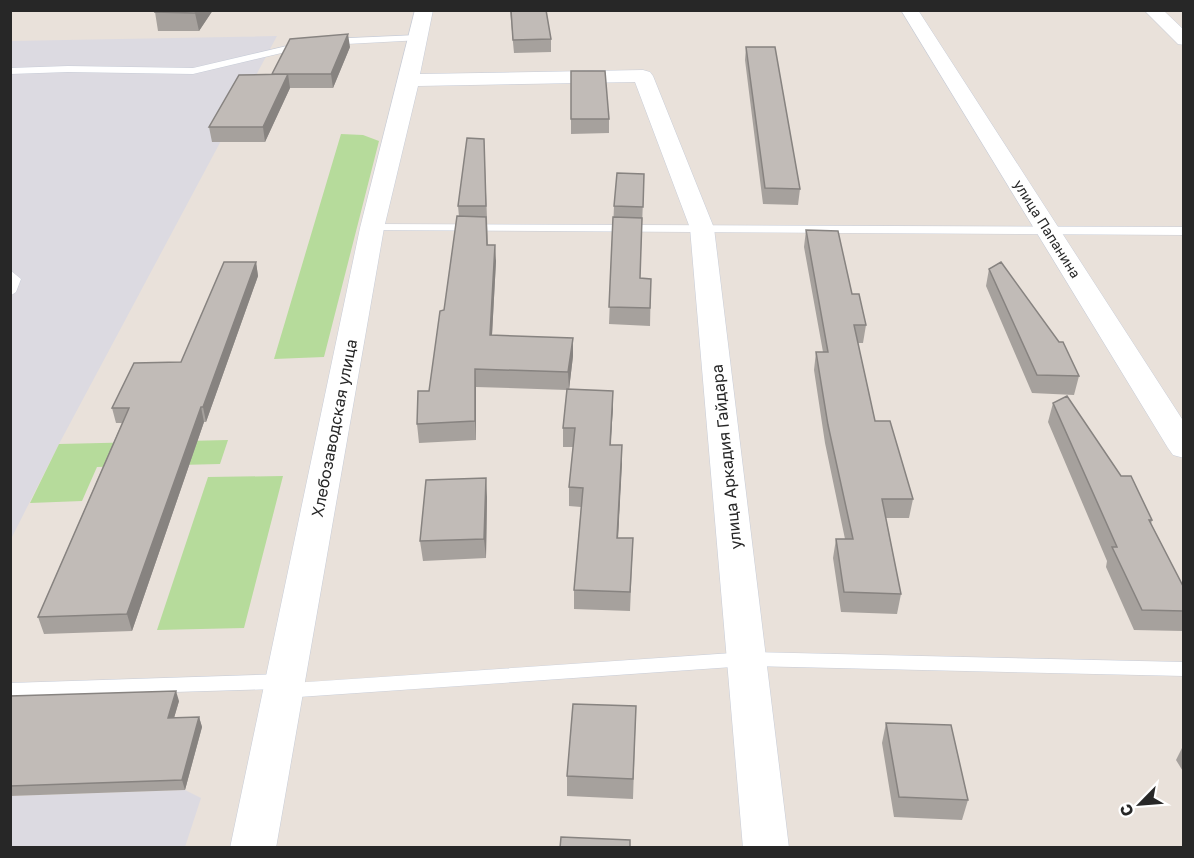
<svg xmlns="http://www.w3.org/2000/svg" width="1194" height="858" font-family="'Golos Text',sans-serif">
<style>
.industrial{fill:#dcdae1}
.green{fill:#b6db9b}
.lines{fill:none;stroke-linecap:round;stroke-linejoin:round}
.lane-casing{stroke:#c8cdd8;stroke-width:1}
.street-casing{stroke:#c8cdd8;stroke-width:1}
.lane{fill:#fff;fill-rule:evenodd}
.street{fill:#fff;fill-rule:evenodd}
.wall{fill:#a6a19d}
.shaded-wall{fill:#878380}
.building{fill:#c1bbb7;stroke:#878380;stroke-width:1.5}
.labels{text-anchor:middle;stroke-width:4.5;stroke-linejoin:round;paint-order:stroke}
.far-street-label{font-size:14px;fill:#272727;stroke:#fff}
.street-label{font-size:16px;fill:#272727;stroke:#fff}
</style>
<rect width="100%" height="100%" fill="#e9e1da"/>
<!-- industrial -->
<path class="industrial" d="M277,36l-218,408 -48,95v-498z
M185,790l16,8 -16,49 -174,1 -1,-52z"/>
<!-- green -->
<path class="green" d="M341,134l22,1 16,6 -55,216 -50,2z
M228,440l-8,24 -123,3 -15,34 -52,2 29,-59z
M283,476l-39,152 -87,2 51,-153z"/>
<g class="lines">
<!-- lane casing -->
<g class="lane-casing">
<path id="lane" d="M418,35l4,3 -1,2 -93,5 -4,-3 4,-3z
M304,42l4,3 -1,2 -114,27 -125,-2 -58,2v-6l58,-2 125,2z
M372,224l812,3v8l-816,-5v-4z
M10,270l11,9 -5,13 -6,4z
M747,652l437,10v14l-437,-10 -463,32 -7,-2 -1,-7 -266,8v-14l274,-9 7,2 1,7z"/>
</g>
<!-- street casing -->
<g class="street-casing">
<path id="street" d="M415,10h18l-13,64 223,-4 7,2 3,4 61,152 75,620h-46l-53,-620 -55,-146 -217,4 -34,142 -108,620h-46l130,-620z
M901,10h17l266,412v36l-11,-3 -5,-7z
M1144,10h19l21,20v15l-6,-1z"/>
</g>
<!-- lane -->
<use href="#lane" class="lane"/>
<!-- street -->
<use href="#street" class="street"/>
</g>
<!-- wall -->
<path class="wall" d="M213,10l-14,21h-41l-3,-19z
M510,10h36l5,29v13l-37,1z
M350,47l-17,41h-43l-25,54h-53l-3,-15 63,-53z
M746,47l54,142 -2,16 -35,-1 -18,-144z
M571,71l38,48v14l-38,1z
M484,139l4,106 8,16 -4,74 81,21 -4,33 44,2 -2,54h11l-4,93h15l-3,73 -56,-2v-19l7,-83 -12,-1v-19l4,-40h-10v-19l4,-38 -91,-3v53l-57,3 -2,-19 12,-33 15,-81 15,-93 -1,-11z
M644,174l-4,104 11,1 -1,47 -41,-2 5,-118z
M806,230l46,64 14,31 -3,18h-5l17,78 38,78 -4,19h-23l15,76 -4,20 -56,-2 -8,-54 3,-19h9l-20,-96 -11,-73 2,-18h7l-19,-105z
M256,262l2,14 -52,146h-2l-72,209 -88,3 -6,-17 84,-194h-6l-4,-15 69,-46z
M989,269l90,107 -5,19 -42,-2 -46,-107z
M1053,403l68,73 31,44 -1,4 33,64v43l-50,-1 -28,-63 1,-6 -59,-139z
M487,497l-1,61 -63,3 -3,-20z
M10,696l169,5 -5,17 25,-1 3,10 -17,63 -175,6z
M636,706l-3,93 -66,-3v-20z
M886,723l82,77 -6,20 -68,-3 -12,-74z
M1184,744v29l-8,-13z"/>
<!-- shaded-wall -->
<path class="shaded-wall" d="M197,10h16l-14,21 -4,-18z
M348,34l2,13 -17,41 -2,-14z
M288,74l2,14 -25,54 -2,-15z
M495,245l1,16 -5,92 -1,-18z
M256,262l2,14 -52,146 -3,-15z
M573,338v18l-4,34 -1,-18z
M475,369l1,18v53l-1,-19z
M613,391v18l-4,54z
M201,407l3,15 -72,209 -5,-17z
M622,445v19l-5,93v-19z
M486,478l1,19 -1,61 -2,-19z
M176,691l3,10 -8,27 -3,-10z
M199,717l3,10 -17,63 -3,-10z"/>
<!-- building -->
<path class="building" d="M156,10h41l-2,3 -40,-1z
M511,10h35l5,29 -38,1z
M348,34l-17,40h-59l18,-35z
M746,47h29l25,142 -35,-1z
M571,71h34l4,48h-38z
M288,74l-25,53h-54l30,-52z
M467,138l17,1 2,67h-28z
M617,173l27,1 -1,33 -29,-1z
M457,216l29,1 1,28h8l-5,90 83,3 -5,34 -93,-3v52l-58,3 1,-33h11l11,-80 4,-1z
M613,217l29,1 -2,60 11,1 -1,29 -41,-1z
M806,230l32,1 14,63h7l7,31h-12l21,96h15l23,78h-31l19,95 -57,-2 -8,-53h17l-25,-114 -12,-73h12z
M224,262h32l-53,145h-2l-74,207 -89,3 91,-209h-17l22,-45 47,-1z
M1001,262l58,80h4l16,34 -42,-1 -48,-106z
M567,389l46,2 -3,54h12l-5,93h16l-3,54 -56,-2 9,-102 -14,-1 6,-59h-12z
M1067,396l54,80h10l21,44h-3l35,68v23l-42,-1 -30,-63h5l-64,-144z
M486,478l-2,61 -64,2 6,-61z
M176,691l-8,27 31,-1 -17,63 -172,6v-90z
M573,704l63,2 -3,73 -66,-3z
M886,723l65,2 17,75 -69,-3z
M561,837l69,3v8h-70z"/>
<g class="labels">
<!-- far-street labels -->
<g class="far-street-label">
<text transform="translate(1047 229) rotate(58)" y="5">улица Папанина</text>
</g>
<!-- street labels -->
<g class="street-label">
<text transform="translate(334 428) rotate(-79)" y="6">Хлебозаводская улица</text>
<text transform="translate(726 457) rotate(-96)" y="6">улица Аркадия Гайдара</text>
</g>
</g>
<!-- border -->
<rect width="1194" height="858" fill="none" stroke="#272727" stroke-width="24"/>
<!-- north arrow -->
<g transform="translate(1140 804) rotate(245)" stroke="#ffffff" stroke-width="4.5" paint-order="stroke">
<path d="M0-4.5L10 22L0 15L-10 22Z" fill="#272727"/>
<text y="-9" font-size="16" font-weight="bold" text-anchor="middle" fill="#272727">С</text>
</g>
</svg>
